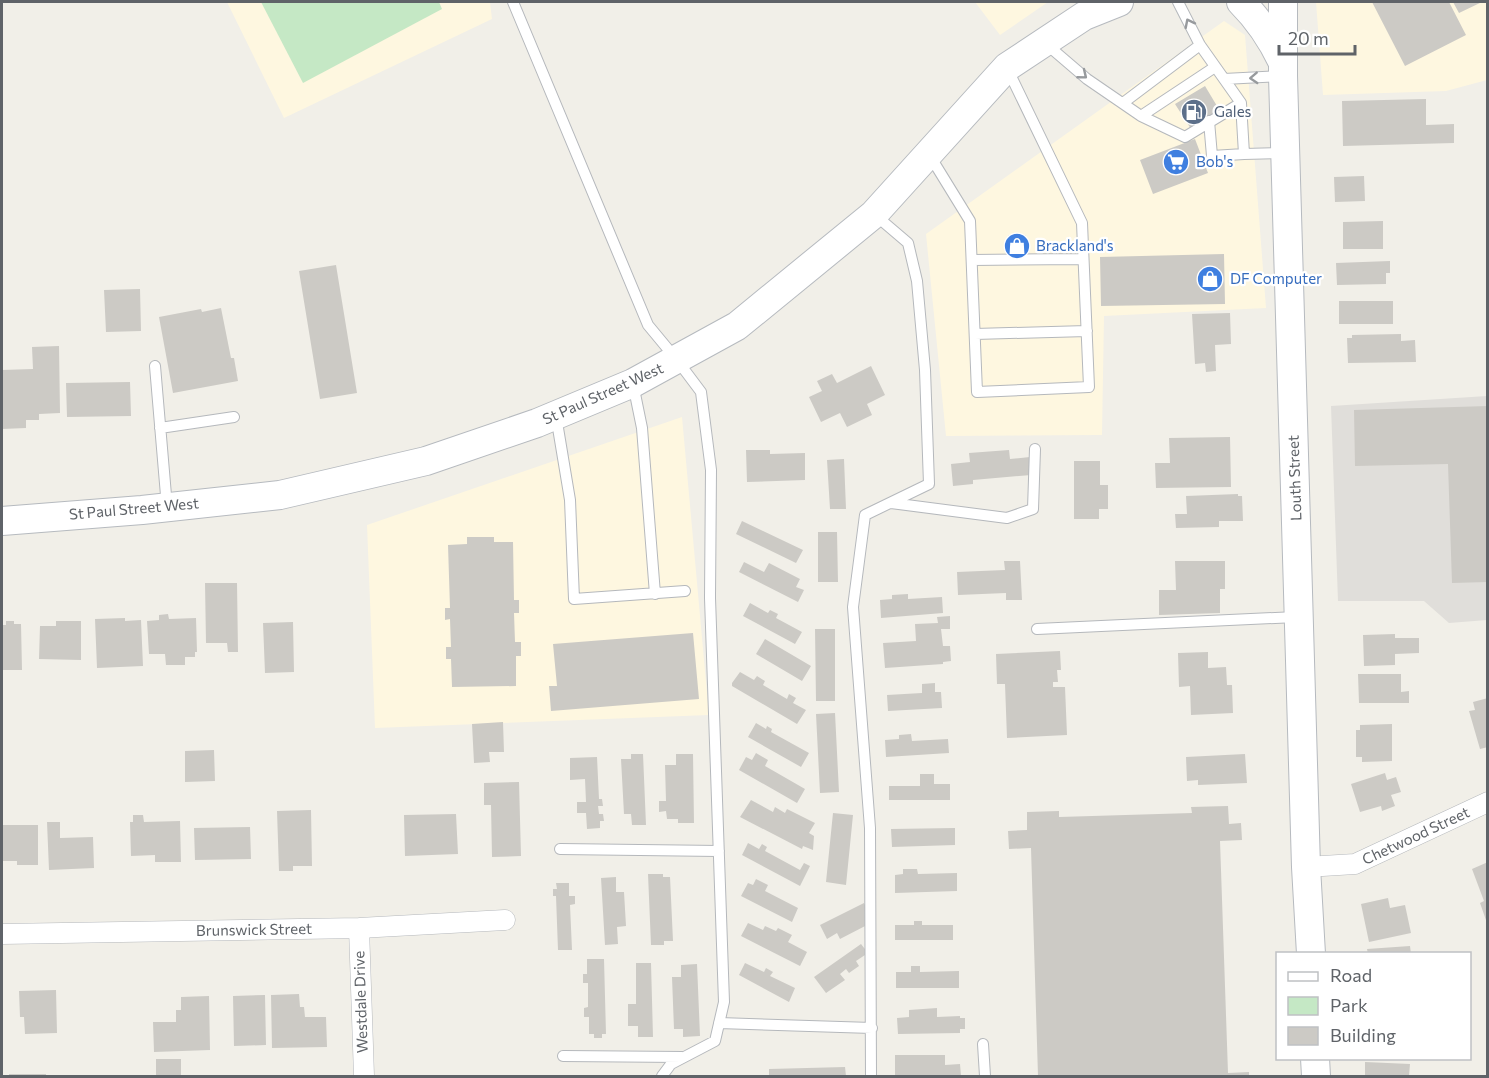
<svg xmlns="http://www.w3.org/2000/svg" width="1489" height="1078" font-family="Commissioner,sans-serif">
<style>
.commercial{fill:#fef7e0}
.industrial{fill:#e0deda}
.green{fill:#c5e8c5}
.building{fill:#cccac5}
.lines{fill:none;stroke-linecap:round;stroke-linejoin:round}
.service-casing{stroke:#b5b8bc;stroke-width:12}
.minor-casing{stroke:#b5b8bc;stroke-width:21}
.secondary-casing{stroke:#b6babf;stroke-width:30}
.service{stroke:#fff;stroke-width:10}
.minor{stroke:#fff;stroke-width:20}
.secondary{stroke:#fff;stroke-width:28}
.oneway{stroke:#979a9d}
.labels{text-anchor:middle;stroke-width:4.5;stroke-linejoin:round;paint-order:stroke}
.service-label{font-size:15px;fill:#4e5e75;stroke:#fff;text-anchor:start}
.shop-label{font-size:15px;fill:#366cbe;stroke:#fff;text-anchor:start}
.street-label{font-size:15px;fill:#5f6368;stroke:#fff}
</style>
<rect width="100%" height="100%" fill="#f1efe8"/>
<!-- commercial -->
<path class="commercial" d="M227,2h263l2,17 -208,99z
M975,2h73l-48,33z
M1316,2h171v78l-41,11 -123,4z
M1224,21l21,14 21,273 -162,8 -2,119 -156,1 -20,-202z
M682,417l27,298 -334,13 -8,-203z"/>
<!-- industrial -->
<path class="industrial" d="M1487,396v224l-38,3 -25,-22h-86l-7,-195z"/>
<!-- green -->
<path class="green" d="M261,2h178l3,7 -139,74z"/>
<!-- building -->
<path class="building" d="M1372,2h77l17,33 -61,31z
M1453,2h29l-23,11z
M1205,86l15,25 -29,18 -16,-25z
M1426,99v26l28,-1v19l-111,3 -1,-45z
M1195,139l13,34 -55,21 -13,-34z
M1364,176l1,25 -30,1 -1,-25z
M1383,221v28h-40v-27z
M1224,254l1,50 -124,2 -1,-49z
M1390,261v12h-4v11l-49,1 -1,-22z
M336,265l21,128 -37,6 -21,-128z
M140,289l1,42 -35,1 -2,-42z
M1339,301h54v23h-54z
M221,308l10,50h3l4,23 -65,12 -14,-76 42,-8 1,3z
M1230,313l1,31 -16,1 1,26 -10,1 -1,-9 -10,1 -3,-50z
M1401,334v7l14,-1 1,22 -68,1 -1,-25h5v-3z
M59,346l1,67 -21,1v6h-13v8l-24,1v-59l31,-1 -1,-22z
M871,366l14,29 -18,9 5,11 -25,12 -7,-14 -19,9 -12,-25 13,-6 -5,-10 15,-7 5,9z
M130,382l1,34 -64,1 -1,-34z
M1488,406v176l-36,1 -4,-119 -93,2 -1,-56z
M1230,437l1,50 -75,1 -1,-25h15l-1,-25z
M746,450h24v4l35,-1v27l-58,2z
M1009,450l1,9 20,-2 1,18 -58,5v4l-20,2 -2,-22 19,-2 -1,-9z
M844,459l2,50h-16l-3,-49z
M1074,461h26v24h8v24h-9v10h-25z
M1238,494v2h4l1,25h-24v6l-43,1 -1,-14h12l-1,-18z
M742,521l61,29 -7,13 -60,-29z
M818,532h19l1,50h-20z
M467,537h27v5h19l1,58h5v13h-5l1,29h6v14h-5v30l-64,1 -1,-28h-5v-12h5l-1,-28 -5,1v-12h5l-2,-63 19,-1z
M1004,561h16l2,39h-16v-7l-48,2 -1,-23 48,-2z
M1175,561h50v28h-5v24l-61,2v-25h17z
M744,562l20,10 5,-9 31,16 -4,8 8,3 -6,12 -59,-30z
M205,583h32l1,69h-10l-1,-9h-21z
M908,594v5l34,-2 1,16 -62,5 -1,-18 12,-1v-4z
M750,603l18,10 2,-3 8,4 -2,4 26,14 -7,12 -52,-28z
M168,614l1,5 27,-1 1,34h-2v5h-10v8h-19l-1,-11h-16l-2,-33 12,-1v-5z
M950,616v13h-9l2,17h7l1,15 -8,1v2l-58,4 -2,-25 33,-2 -1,-17 23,-1 -1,-6z
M125,618v3l16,-1 2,46 -46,2 -2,-49z
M6,621h8v3h7l1,46h-20v-45h4z
M56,621h25v39l-42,-1 1,-33h16z
M293,622l1,50 -29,1 -2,-50z
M815,629h20v72h-19z
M693,633l6,66 -148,12 -2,-25h8l-4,-42z
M1395,634v4h24v15l-24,1v11l-31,1 -1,-31z
M765,639l46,27 -9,15 -46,-27z
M1060,651l1,19h-4l1,12h-5v5h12l2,48 -60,3 -2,-54h-8l-1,-30z
M1208,652v16l18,-1 1,18h5l1,28 -42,2 -1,-29 -11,1 -1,-34z
M740,672l14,8 3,-4 8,5 -2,4 24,14 2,-5 7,4 -3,5 13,7 -9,14 -65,-38v-3z
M1358,674h43v18l8,-1v12h-50z
M935,683v9h6l1,16 -54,3 -1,-16 35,-2v-9z
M1488,698v49l-8,2 -11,-38 6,-1 -2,-8z
M835,713l4,79 -19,1 -4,-79z
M503,722l1,30h-15l1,10 -16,1 -2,-39z
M756,723l10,6 1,-3 5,3 -1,3 38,21 -8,14 -53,-30z
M1392,724v37l-30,1v-5h-6v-27h4v-5z
M911,734l1,7 36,-2 1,14 -63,4 -1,-17 14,-1v-4z
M214,750l1,31 -30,1v-31z
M756,753l12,7 -3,6 40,23 -8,14 -58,-33 7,-13 6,3z
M631,754h12l3,71h-14l-1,-11h-7l-3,-55h10z
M676,754h17l1,69h-16v-4h-11l-1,-8 -7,1v-11h7l-1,-36h11z
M1245,754l2,29 -49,2v-5l-11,1 -1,-24z
M597,757l2,42h3l1,7h-5l1,8h4l1,7h-4v7l-13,1 -1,-16h-9v-11h9l-1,-23 -15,1v-22z
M1385,773l2,7 9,-3 5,15 -10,3 4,11 -13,5 -1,-5 -21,6 -9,-28z
M920,774h14v10h16v16h-61v-14h31z
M519,782l2,74 -29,1 -1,-52h-7v-22z
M751,800l22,12 2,-5 10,6 2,-4 28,14 -6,10 5,3 -1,14 -10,-4 -1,3 -62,-32z
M1228,806l1,18 12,-1 1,17 -22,1 8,232 21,-1v4h-211l-7,-228 -22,1 -1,-18 19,-1v-18l32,-1v6l133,-4 -1,-6z
M311,810l1,56h-19v5h-14l-2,-60z
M833,813l20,2 -7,70 -20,-3z
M456,814l2,40 -53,2 -1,-41z
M133,815h10l1,7 36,-1 1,41h-26v-7l-24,1 -1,-34h3z
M47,822h13v16l33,-1 1,31 -45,2z
M2,825h36v40h-21v-4h-15z
M250,827l1,32 -56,1 -1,-32z
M955,828v17l-63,2 -1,-18z
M748,843l11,6 3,-5 5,3 -2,4 35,19 4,-7 6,3 -10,20 -58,-31z
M1488,862v61h-1l-7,-20 4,-2 -12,-32z
M903,869h14l1,5 39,-1v18l-62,2v-18l8,-1z
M648,874h15v3h7l3,64h-9v4h-13z
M616,877v15h8l2,34 -9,1 1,17 -13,1 -4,-67z
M756,879l12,6 -3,6 33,17 -6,14 -51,-26 7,-13 5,2z
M556,883h13v13h6v8l-5,1 2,45h-14l-2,-54h-3v-7h4z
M1388,898l2,10 15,-3 6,28 -42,9 -8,-38z
M864,903l6,12 -5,2 4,7 -29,15 -3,-6 -10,6 -7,-14z
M914,921h8v4h31v15h-58v-15h19z
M748,923l15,7 2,-4 11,5 2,-3 14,7 -4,7 19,10 -7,14 -59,-30z
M861,944l7,9 -12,8 3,5 -10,7 -3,-4 -6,5 5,6 -19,13 -12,-16z
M1410,946l1,8h-43l-1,-5z
M587,959h17l2,75h-4v4h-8v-4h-5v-17h-5v-9l4,-1v-24h-5v-9h4z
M636,963h15l2,74h-15v-11h-10v-22h8z
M745,963l19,9 2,-4 7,4 -3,4 25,12 -6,14 -50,-27z
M697,964l3,72 -17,1v-8h-9l-2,-52h9v-12z
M911,966h9v6l39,-1v17h-63v-16h15z
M56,990l1,43 -32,1 -1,-17h-4l-1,-26z
M299,994l1,13h4l1,10h21l1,30 -55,1 -1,-53z
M265,995l1,50 -32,1 -1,-50z
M209,996l1,54 -56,2 -1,-30h23v-12h5v-13z
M937,1008v9l23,-1v2h5v11h-5v4l-62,1 -1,-16 12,-1v-7z
M895,1055h50v10l15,-1 1,12h-66z
M156,1059h25v17h-25z
M1365,1062l45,2 -1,12h-44z
M845,1067l1,9h-77v-7z
M9,1074h37v2h-37z"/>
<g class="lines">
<!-- service casing -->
<g class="service-casing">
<path id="service" d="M513,2l135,323 29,35 24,32 10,78 -1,128 14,404 -9,39 -44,23 -9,12
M1178,2l22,43 41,58 3,51 41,-1
M1045,43l42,36 54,37 74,-49
M1224,79l59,-3
M1123,103l77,-58
M1141,116l44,21 56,-34
M1209,121l3,35 32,-2
M930,156l40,65 7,171 112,-5 -7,-164 -75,-155
M972,260l111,-1
M975,334l112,-3
M155,366l12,141
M633,384l9,44 13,166
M556,416l14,84 4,99 111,-8
M160,428l74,-11
M891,503l116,15 26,-9 2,-60
M1037,629l259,-12
M560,849l159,2
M719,1023l153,5
M983,1044l2,32
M563,1056l119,1
M871,1076l-1,-248 -17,-221 12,-92 64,-31 -4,-114 -8,-89 -9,-38 -34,-29"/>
</g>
<!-- minor casing -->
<g class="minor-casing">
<path id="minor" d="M1306,867l49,-3 133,-62
M359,928l5,148
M2,934l357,-6 146,-8"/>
</g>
<!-- secondary casing -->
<g class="secondary-casing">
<path id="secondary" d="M1241,2c18,18 30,36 41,59
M1283,2v74l23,791 5,87
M2,521l140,-11 138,-15 146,-34 111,-38 96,-40 104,-57 137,-112 133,-147 77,-51 35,-14
M1315,1058l1,18"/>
</g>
<!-- service -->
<use href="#service" class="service"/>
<!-- minor -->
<use href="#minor" class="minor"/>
<!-- secondary -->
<use href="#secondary" class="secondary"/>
</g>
<!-- one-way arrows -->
<defs><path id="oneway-chevron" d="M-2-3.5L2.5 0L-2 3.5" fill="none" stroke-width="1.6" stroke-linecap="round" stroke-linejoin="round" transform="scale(1.5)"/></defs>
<g class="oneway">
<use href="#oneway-chevron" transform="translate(1189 23) rotate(-117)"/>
<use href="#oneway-chevron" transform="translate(1083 75) rotate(39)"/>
<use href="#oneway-chevron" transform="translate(1254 78) rotate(177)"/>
</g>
<!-- icons -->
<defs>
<g id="fuel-disc" transform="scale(1.35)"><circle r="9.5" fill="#5c6f8a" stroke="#fff"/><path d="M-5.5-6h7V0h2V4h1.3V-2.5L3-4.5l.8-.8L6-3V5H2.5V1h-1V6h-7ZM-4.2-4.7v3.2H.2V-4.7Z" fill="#fff"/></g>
<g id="supermarket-disc" transform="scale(1.35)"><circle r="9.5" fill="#3f7fe0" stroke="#fff"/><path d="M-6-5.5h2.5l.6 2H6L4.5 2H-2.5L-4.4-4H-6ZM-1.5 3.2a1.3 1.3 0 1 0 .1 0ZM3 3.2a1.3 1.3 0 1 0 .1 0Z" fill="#fff"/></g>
<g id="shop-disc" transform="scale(1.35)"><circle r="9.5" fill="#3f7fe0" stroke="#fff"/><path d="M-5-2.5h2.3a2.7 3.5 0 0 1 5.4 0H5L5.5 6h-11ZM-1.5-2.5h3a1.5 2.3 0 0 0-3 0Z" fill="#fff"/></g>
</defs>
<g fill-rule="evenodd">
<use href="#fuel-disc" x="1194" y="112"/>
<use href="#supermarket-disc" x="1176" y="162"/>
<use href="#shop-disc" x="1017" y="246"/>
<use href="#shop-disc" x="1210" y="279"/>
</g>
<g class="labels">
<!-- service labels -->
<g class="service-label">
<text x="1214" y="117">Gales</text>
</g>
<!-- shop labels -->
<g class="shop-label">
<text x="1196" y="167">Bob's</text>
<text x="1036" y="251">Brackland's</text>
<text x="1230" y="284">DF Computer</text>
</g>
<!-- street labels -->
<g class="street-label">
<text transform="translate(603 394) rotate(-24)" y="5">St Paul Street West</text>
<text transform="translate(1295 478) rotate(-92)" y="5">Louth Street</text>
<text transform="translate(134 509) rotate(-5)" y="5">St Paul Street West</text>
<text transform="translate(1416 836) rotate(-25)" y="5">Chetwood Street</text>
<text transform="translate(254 930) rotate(-1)" y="5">Brunswick Street</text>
<text transform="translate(361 1002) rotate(-92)" y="5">Westdale Drive</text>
</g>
</g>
<!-- border -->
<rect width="1489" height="1078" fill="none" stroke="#5f6368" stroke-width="6"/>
<!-- legend -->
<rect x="1276" y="952" width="195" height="108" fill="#ffffff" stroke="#bfc1c3" stroke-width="1.5"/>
<rect x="1288" y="972" width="30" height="9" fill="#ffffff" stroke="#bfc1c3" stroke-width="1.5"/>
<text x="1330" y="982" font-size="18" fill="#5f6368">Road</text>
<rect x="1288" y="997" width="30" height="18" fill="#c5e8c5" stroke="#bfc1c3" stroke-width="1.5"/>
<text x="1330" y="1012" font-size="18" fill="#5f6368">Park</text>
<rect x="1288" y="1027" width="30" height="18" fill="#cccac5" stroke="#bfc1c3" stroke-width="1.5"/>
<text x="1330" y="1042" font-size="18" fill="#5f6368">Building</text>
<!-- scale -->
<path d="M1279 45v9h76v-9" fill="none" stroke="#5f6368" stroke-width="3"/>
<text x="1288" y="45" font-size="18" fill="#5f6368" stroke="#ffffff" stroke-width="4.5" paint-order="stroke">20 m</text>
</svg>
